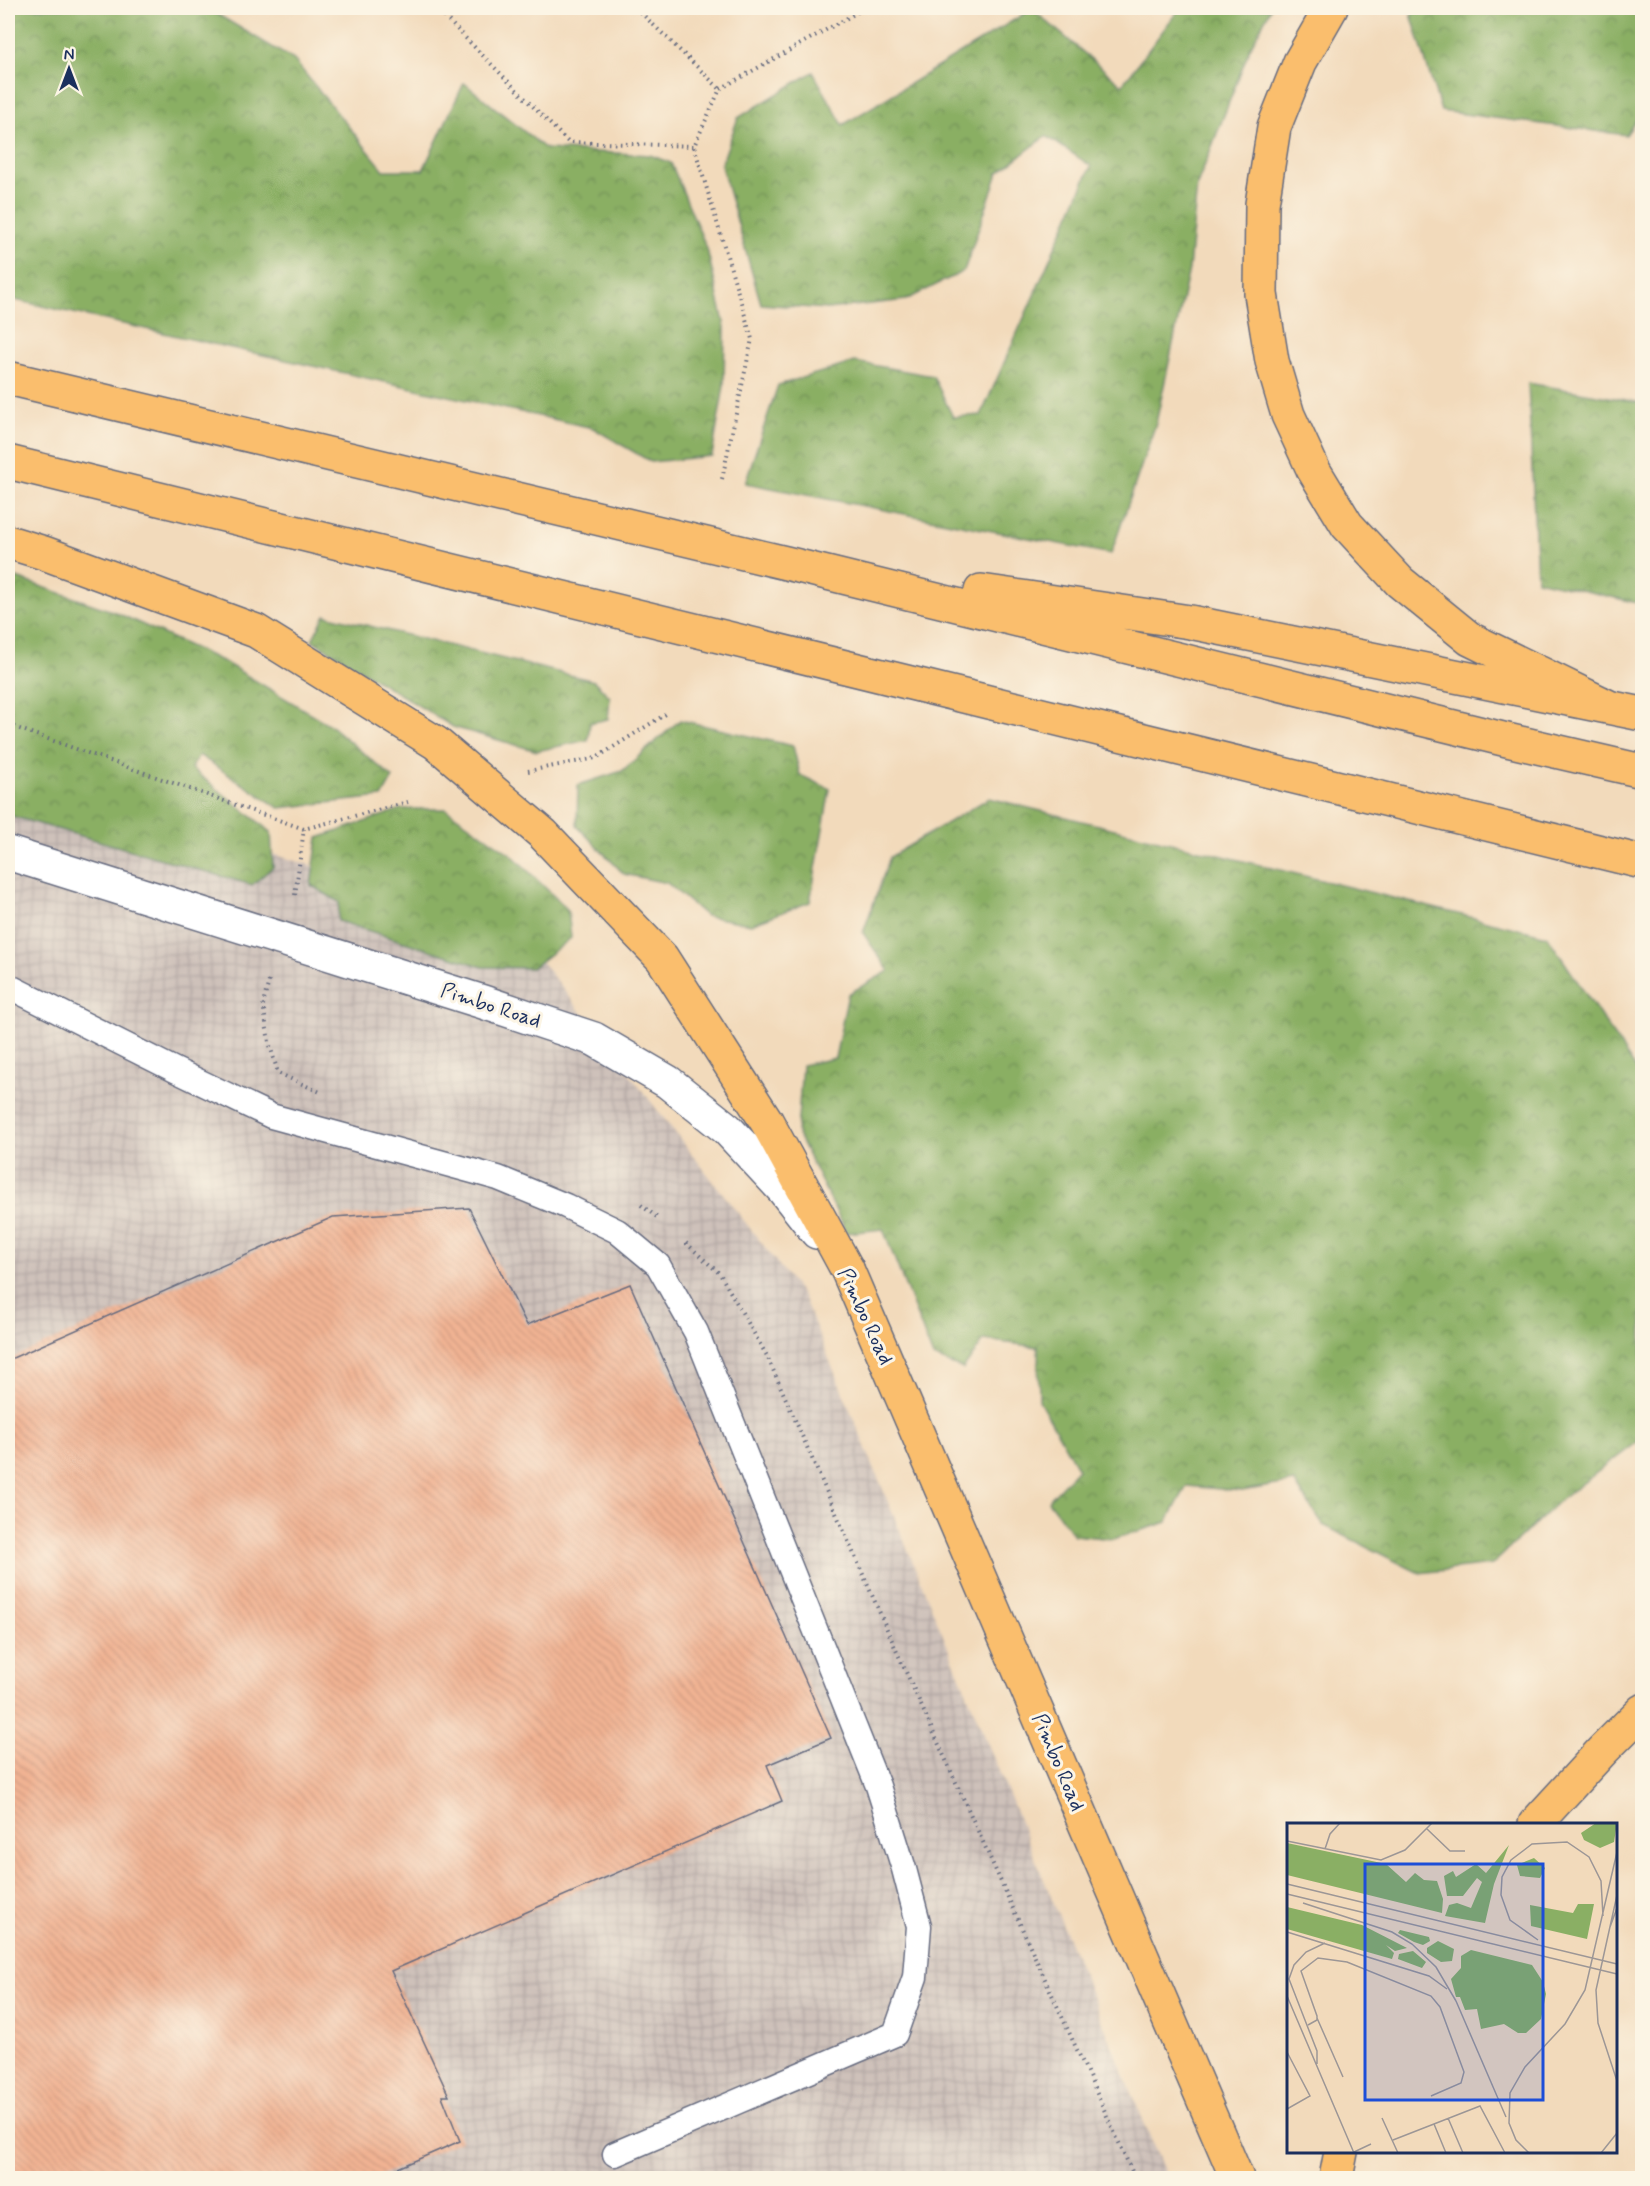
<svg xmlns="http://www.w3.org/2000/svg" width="1650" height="2186" font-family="Mynerve,sans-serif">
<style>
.industrial{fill:url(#industrial-grid)}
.forest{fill:url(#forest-crowns);stroke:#526f61;stroke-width:1.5}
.building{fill:url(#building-back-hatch)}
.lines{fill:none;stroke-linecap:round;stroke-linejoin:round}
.service-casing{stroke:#666b7f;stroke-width:27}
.tertiary-casing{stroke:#666b7f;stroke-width:36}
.primary-casing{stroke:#666b7f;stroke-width:36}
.motorway-casing{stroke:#666b7f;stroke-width:36}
.path{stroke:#666b7f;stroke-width:4;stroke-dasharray:1.5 4.5;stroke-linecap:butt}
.service{stroke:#fff;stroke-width:24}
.tertiary{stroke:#fff;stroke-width:33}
.primary{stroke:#fabe6d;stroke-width:33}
.motorway{stroke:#fabe6d;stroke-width:33}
.labels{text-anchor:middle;stroke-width:6;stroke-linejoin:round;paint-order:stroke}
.street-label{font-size:21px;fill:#1b2f5e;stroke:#fcf5e5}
.inset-road{fill:none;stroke:#9c9696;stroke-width:1.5}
.view{fill:#1d4ed8;fill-opacity:0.15;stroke:#1d4ed8;stroke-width:3}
.inset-edge{fill:none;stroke:#1b2f5e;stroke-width:3}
</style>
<defs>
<pattern id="industrial-grid" width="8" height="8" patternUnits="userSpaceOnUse" patternTransform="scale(1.5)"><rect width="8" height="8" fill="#cec1ba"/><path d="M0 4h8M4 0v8" fill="none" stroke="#b0a6a2"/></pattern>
<pattern id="forest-crowns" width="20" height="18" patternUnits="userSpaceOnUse" patternTransform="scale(1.5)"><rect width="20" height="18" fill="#8aaf64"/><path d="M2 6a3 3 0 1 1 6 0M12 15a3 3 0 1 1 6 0" fill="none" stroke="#708f56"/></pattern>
<pattern id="building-back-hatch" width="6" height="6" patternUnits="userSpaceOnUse" patternTransform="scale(1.5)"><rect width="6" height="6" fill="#f1b393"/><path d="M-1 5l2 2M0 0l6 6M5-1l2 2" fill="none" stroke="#ce9a81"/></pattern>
</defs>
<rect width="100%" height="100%" fill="#fcf5e5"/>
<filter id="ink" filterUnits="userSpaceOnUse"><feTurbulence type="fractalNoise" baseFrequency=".0167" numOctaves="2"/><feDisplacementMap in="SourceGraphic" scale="12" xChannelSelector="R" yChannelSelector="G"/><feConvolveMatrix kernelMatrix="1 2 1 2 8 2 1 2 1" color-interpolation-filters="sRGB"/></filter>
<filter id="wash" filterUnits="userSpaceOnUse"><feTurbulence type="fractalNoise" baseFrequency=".008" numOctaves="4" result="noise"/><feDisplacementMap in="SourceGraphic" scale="24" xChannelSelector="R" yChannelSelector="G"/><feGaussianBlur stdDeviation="1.35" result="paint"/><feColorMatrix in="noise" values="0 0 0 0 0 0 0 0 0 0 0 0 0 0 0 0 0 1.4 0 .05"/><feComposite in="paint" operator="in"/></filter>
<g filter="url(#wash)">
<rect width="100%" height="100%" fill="#f2dabb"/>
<!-- industrial -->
<path class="industrial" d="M8,777l504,147 291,372 364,882h-1159z"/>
<!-- forest -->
<path class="forest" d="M8,8h199l87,52 90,110h39l41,-87 82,66 104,6 21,8 36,86 18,78 -1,59 -12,70 -61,6 -58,-34 -583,-129 -2,-35z
M1180,8h91l-21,40 -53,137 -8,84 -33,154 -45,131 -366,-71 33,-98 77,-23 78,14 20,41 28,-2 110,-249 -45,-30 -48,37 -34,98 -58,29 -79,9 -66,-5 -40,-139 17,-47 75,-46 30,53 189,-116 90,76z
M1427,8h201l14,14v90l-16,23 -185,-24 -30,-97z
M1528,383l114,20v201l-105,-24z
M8,575l107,37 109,50 106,63 63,53 -11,19 -103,11 -80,-53 -8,13 80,64 2,35 -21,18 -244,-70z
M325,615l269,66 16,16 -2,22 -18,4 -2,17 -51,11 -84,-24 -141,-87z
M680,720l113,26 7,29 30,14 -20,113 -59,22 -45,-8 -39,-33 -43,-9 -47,-48 1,-41 44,-14z
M989,798l558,138 95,142v339l-6,26 -77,58 -67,64 -73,8 -96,-48 -29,-43 -52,9 -55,-5 -20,36 -54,17 -39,-4 -26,-34 30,-32 -39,-69 -1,-53 -54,-7 -21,29 -30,-12 -50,-128 -36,4 -50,-100 5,-68 33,-7 13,-64 41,-23 -26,-38 27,-76z
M401,809h45l66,46 56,55 3,28 -39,30 -49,-1 -145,-46 1,-19 -28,-17 7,-47z"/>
<g id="blocks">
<!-- building -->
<path class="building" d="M469,1208l58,117 103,-41 201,454 -64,27 15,36 -391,170 58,125h-7l18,45 -85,37h-367v-818l325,-143z"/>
</g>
</g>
<g filter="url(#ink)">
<use href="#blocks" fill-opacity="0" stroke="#666b7f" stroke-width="1.5"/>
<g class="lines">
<!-- service casing -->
<g class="service-casing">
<path id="service" d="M8,986l167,84 96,46 227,62 68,28 51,25 41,34 38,67 182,454 26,83 15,57 -4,51 -20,57 -280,120"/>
</g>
<!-- tertiary casing -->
<g class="tertiary-casing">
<path id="tertiary" d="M8,853l475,149 111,37 74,43 59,47 56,60 34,43"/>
</g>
<!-- primary casing -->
<g class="primary-casing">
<path id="primary" d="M847,1269l390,909
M1535,1824l67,-73 40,-40
M1336,2178l5,-26"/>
</g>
<!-- motorway casing -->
<g class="motorway-casing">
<path id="motorway" d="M1331,8l-31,54 -26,65 -12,77 -1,90 11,67 16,54 25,54 34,56 53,57 70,57 137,67
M8,378l778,185 721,177 135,31
M8,462l1634,400
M8,542l36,11 212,78 180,112 107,91 119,124 105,164 80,147
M981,591l209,31 452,92"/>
</g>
<!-- path -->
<path class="path" d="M436,8l132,134 126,4
M636,8l84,81
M722,479l30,-140 -58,-193 26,-57 145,-81
M8,725l296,104 104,-27
M528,771l68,-13 73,-46
M295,895l9,-66
M269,981l-6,23 6,38 9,31 42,19
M641,1205l17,13
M686,1243l34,31 47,82 130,296 238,526"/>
<!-- service -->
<use href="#service" class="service"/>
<!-- tertiary -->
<use href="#tertiary" class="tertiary"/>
<!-- primary -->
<use href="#primary" class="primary"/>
<!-- motorway -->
<use href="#motorway" class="motorway"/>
</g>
</g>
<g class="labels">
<!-- street labels -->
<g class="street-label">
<text transform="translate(491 1005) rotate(18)" y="7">Pimbo Road</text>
<text transform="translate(866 1316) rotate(65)" y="7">Pimbo Road</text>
<text transform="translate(1059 1762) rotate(67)" y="7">Pimbo Road</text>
</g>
</g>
<!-- overview -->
<g transform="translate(1287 1823)">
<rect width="330" height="330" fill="#f2dabb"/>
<path d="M309,0h21l-3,19 -14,6 -16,-8 -3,-7zM0,20l99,21 20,18 9,-9 9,7 13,1 6,18 -1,14 -155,-38zM222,22l-15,39 -9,39 -40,-7 4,-11 8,-2 14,5 11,-26 -5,-4 -14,18h-16l-3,-20 9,-5 3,6 20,-13 10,9zM247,35l11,10 -5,10 -20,-2 -3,-11zM291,81h16l-7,35 -56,-13 -1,-21 43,8zM0,84l75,18 45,23 -12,3 -9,-6 8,8 -2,6 -105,-30zM113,107l29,7 1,4 -7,4 -9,-3 -16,-9zM151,118l16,8 -2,12 -11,1 -14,-9v-5zM184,127l61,15 11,17 3,12 -5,25 -15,14h-8l-14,-9 -23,5 -4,-20 -12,1 -5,-13h-4l-5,-18 10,-11v-12zM126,128l13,11 -4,6 -24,-9 1,-5z" fill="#8aaf64"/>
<path class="inset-road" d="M140,6l23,22h15M0,18l94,19 24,-10 27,-27M38,26l5,-15 10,-11M0,61l330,80M0,71l330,80M330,72l-21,95 2,33 19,58M16,80l89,29 20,12 24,23 20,34M323,104l7,-19M0,109l142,44 18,13M251,117l-28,-20 -9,-25 1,-18 9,-17 21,-16 35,-2 22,15 12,24 2,35M0,173l67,157M169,178l50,116M30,195l26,59M21,202l9,-5v-4l-16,-45 17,-13 29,4 84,34 9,11 24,65 -3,11 -30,13M0,229l23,44 -23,13M30,241v-13l-28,-72 5,-14 12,-13 19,-9M95,295l16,35M161,295l15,35M147,301l12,29M106,317l87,-34 25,47M67,329l17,-8M242,330l-13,-13 -7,-17 1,-30 15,-26 40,-43 20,-34 32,-138M314,330l16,-20"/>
<path class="view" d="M78,41h178v236h-178z"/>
<rect width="330" height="330" class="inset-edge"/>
</g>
<!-- margin -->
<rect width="1650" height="2186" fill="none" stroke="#fcf5e5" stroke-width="30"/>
<!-- north arrow -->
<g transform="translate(69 69)" stroke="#fcf5e5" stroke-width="4.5" paint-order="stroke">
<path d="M0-4.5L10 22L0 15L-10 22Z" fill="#1b2f5e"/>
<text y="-9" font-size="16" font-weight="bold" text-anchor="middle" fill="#1b2f5e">N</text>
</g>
</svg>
